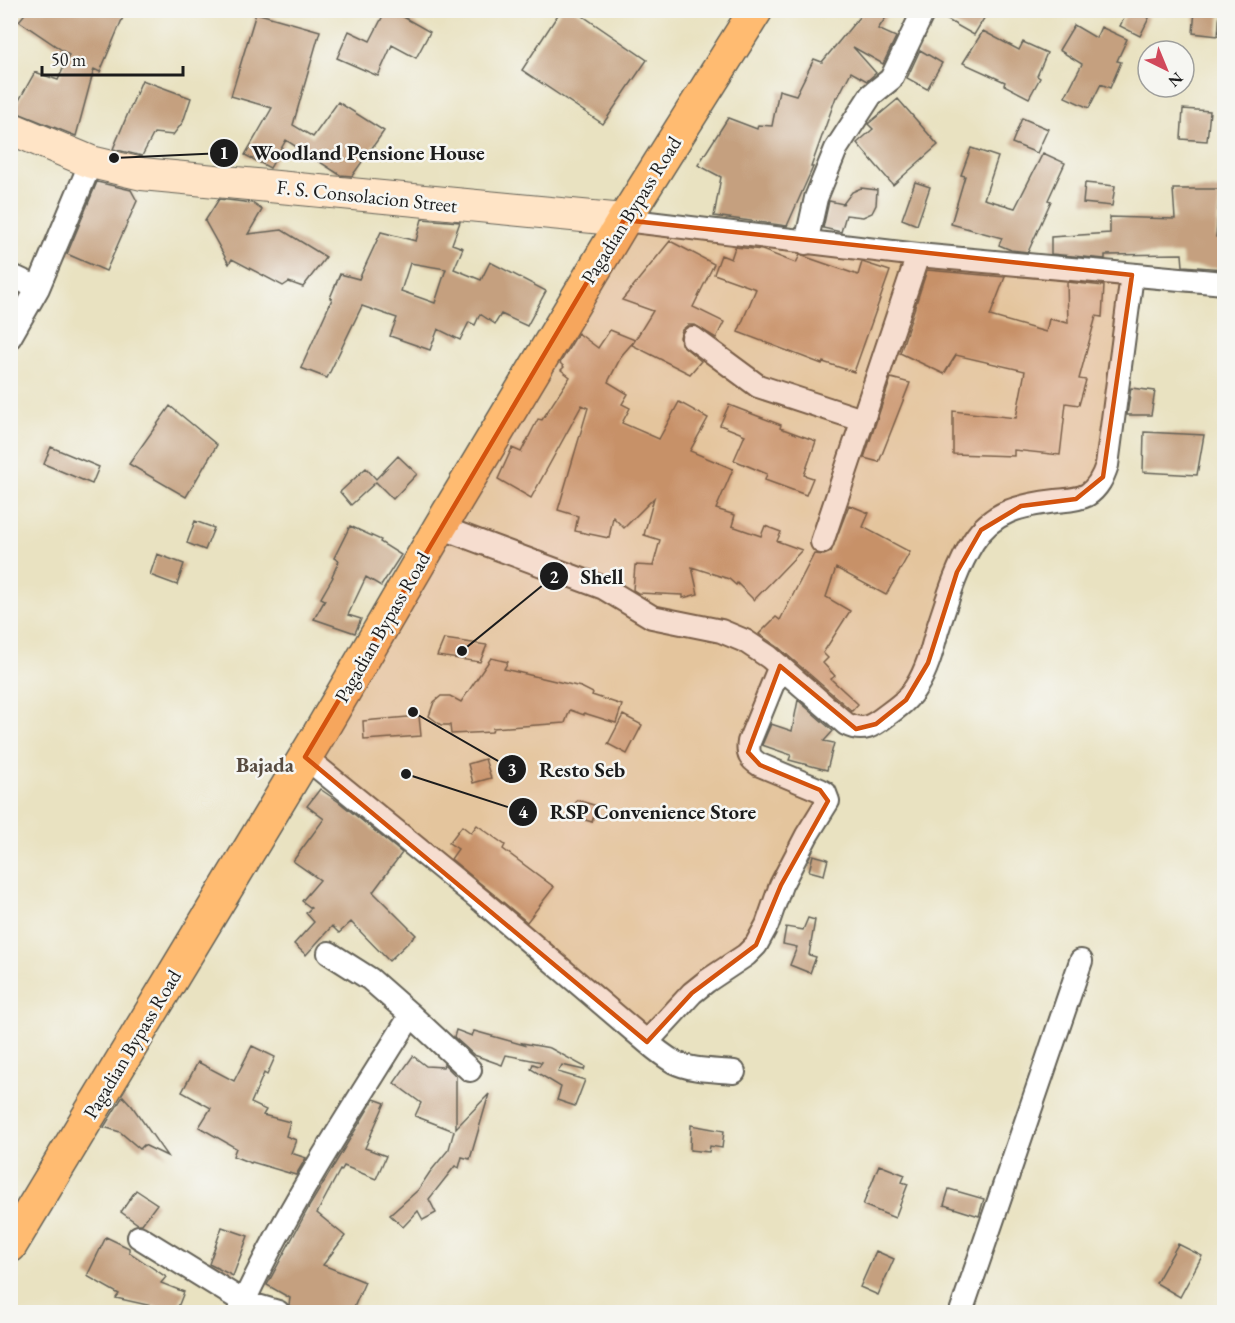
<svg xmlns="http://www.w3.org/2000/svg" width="1235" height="1323" font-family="'EB Garamond',serif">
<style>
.building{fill:#c5a07f;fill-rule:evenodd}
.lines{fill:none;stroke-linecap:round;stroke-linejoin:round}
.street-casing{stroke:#646156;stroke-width:26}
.secondary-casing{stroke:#646156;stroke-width:34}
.highway-casing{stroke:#646156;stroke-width:36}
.street{stroke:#fff;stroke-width:22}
.secondary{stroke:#ffe4c6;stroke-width:32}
.highway{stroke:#ffbb71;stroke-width:33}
.marked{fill:#d4530e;fill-opacity:0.2;stroke:#d4530e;stroke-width:4.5;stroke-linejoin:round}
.labels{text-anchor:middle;stroke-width:5;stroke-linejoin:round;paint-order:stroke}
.street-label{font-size:20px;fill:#1c1c1c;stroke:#f6f6f2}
.neighbourhood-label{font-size:21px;font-weight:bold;fill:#574a3f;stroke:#f6f6f2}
.leader{fill:none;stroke:#1c1c1c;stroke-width:2}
.callout-dot{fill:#1c1c1c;stroke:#f6f6f2;stroke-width:2}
.mark-label{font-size:18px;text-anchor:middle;font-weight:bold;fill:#fff}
.callout-label{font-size:21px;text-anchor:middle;font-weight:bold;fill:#1c1c1c;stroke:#f6f6f2;stroke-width:5;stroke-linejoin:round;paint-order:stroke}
</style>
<rect width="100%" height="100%" fill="#f6f6f2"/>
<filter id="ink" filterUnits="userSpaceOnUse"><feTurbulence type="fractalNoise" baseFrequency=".0167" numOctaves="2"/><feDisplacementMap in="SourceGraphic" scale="12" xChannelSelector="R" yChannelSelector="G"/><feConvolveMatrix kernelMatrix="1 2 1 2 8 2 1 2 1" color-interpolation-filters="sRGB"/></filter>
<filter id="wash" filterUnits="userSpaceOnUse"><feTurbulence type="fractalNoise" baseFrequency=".008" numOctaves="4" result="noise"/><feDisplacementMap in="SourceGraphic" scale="24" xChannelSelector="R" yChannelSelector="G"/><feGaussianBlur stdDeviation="1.35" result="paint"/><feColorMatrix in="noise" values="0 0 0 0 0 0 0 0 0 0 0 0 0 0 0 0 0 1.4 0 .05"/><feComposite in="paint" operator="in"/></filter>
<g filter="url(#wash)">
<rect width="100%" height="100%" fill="#e9e2c1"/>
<g id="blocks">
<!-- building -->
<path class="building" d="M28,10h98l-26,62 -6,-3 -18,67 -63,-25 22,-39 23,8 11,-25 -50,-34z
M386,10h5l39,22 -14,26 -24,-13 -14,31 -41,-18 12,-27 21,10z
M561,10h13l73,50 -44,64 -81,-54z
M865,10h26l-13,19 18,8 -13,27 -30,-17 23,26 -9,8 -16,-9 -13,25h-2l-25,70h2l-26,59 -73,-10 7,-39 -23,-12 30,-47 29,11 1,-4 14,1 7,-36 17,5 18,-36 8,3z
M937,10h52l-15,25 -37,-21z
M1128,10h7l14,8 -9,18 -20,-10z
M1195,10h25l-2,26 -25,-3z
M256,13l64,18 -27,94 20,12 25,-35 46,29 -32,45 -12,-1 -54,-35 -16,28 -25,-13 27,-47 -41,-12z
M1074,25l22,13 5,-11 26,12 -10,22 4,1 -11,26 -9,-4 -12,24 -24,-11 17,-33 -23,-14z
M983,31l36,19 4,-8 24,11 -10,23 3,2 -11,20 -25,-13 1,-3 -42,-19z
M920,50l22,13 -15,26 -20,-11z
M142,80l49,18 -8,24 -10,13 -19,-2 -12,23 -29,-7z
M898,99l40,46 -45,40 -36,-42 16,-14 -5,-5z
M1183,109l27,2 -3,30 -26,-2z
M1022,118l26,11 -11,24 -25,-10z
M971,148l27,9 -14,42 31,9 28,-55 22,10 -17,37 3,1 -23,51 -17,-2 -12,-5 3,-7 -51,-14 14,-48 -4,-1z
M97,182l34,8 6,11 -31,70 -39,-17z
M915,182l15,5 -13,38 -15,-6z
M1085,183l30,3 -3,20 -29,-3z
M861,188l16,2 -1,15 -4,8 -9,4 -17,-2 -5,17 -18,-4 6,-27 14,3 9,-12z
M1173,189h47l-4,48 8,-1v33l-41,-3 -1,-12 -77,1v4l-54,-5v-17l59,-4v-16l65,2z
M219,199l33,4 10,7 -14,24 34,-4 44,27 -23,30 -14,-5 -6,4 -51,-27 -3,5 -24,-43z
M422,219l38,3 -8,22 11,4 -9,21 27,11 9,-18 56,29 -19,35 -26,-12 -6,10 -15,-10 -5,11 -6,-3 -9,18 -22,-11 -8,21 -40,-14 7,-18 -35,-12 -35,72 -26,-10 31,-69 -2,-1 10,-24 19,5 22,-47 35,9zM410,263l36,6 -11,34 -34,-12z
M670,241l44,23 -21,43 31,15 -8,16 -21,-13h-7l-6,5 -2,7 1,7 20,17 -11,13 -58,-29 21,-34 -31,-11z
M735,247l27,3 34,13 4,-8 58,20 4,-13 28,9 -36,101 -31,-10 -1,2 -84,-32 18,-43 -42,-15 7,-19 10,4z
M927,270l78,7 -15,39 56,16 3,-13 19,4 -1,-41 37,4 -2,31 -6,-1 -17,63 7,1 -7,25 -13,-2 -6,52 -46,-5v6l-61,-2v-43l63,7 9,-47 -69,-16 -12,19 -44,-21z
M610,330l25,10 -13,15 -14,27 20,12 -6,10 8,4 -8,15 37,16 20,-37 29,16 -18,33 43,18 -17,40 19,6 -3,11 29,10 4,-10 16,6 -4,9 25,9 -48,50 -17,-17 -1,2 -7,-6 -37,-12 6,27 -15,4v-3l-45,-2 -5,-3 2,-25 18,1 7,-26 -16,-5 10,-37 -30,30 -11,-11 -4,21 -34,-7 3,-15 -20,-6 30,-102 -6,-3 -51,93 -33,-19 14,-31 9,4 17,-33 4,1 28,-43 -9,-7 3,-3 -4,-4 18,-30 20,15z
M891,378l19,5 -31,79 -15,-4z
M1131,388l24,3 -4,24h-24z
M729,405l52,20 -1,3 36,13 -12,34 9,3 -7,17 -41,-15 2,-6 -33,-14 11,-25 -25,-10z
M170,406l47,39 -31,52 -57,-33z
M1144,432l60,3 -7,40 -54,-3z
M51,447l48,20 -7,17 -48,-20z
M398,456l19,18 -24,25 -17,-17 -25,23 -11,-13 26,-24 10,11z
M849,505l20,8 -6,14 47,25 -24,43 -50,-27 -10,29 24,14 -27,42 5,5 -5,5 12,13 -4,3 27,25 -6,7 -74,-64 -19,-13 17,-17 4,3 34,-66 10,1 7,-3z
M195,521l19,7 -9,22 -18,-7z
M350,526l31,14 -1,2 21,13 -20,31 -15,-9 -18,38 13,4 -6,14 -41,-14 11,-19 -4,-2 12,-21 -1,-1 7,-15 -5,-3z
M157,554l27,10 -7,21 -27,-10z
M444,639l43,6 -7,17 -43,-6z
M491,658l17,4 -4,7 77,18 12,6 -1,2 30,10 -6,18 -32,-10v2l-14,-5 -5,13 -72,5 -1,4 -41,2 -1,-9h-9l-12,-9 5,-14 7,-6h9l11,6z
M798,700l35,31 -9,10 10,2 -7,27 -38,-10 2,-5 -29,-10 9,-21 21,7z
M623,715l19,10 -15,29 -19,-10z
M419,716l2,20 -57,4 -1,-19z
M485,759l6,19 -18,5 -5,-19z
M320,789l19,13 63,51 -29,39 43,43 -27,26 -38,-39 -12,11 -7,-7 -26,29 -12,-11 20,-22 -8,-9 5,-5 -9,-7 18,-21 -27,-19 31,-42 -17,-13z
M577,800l20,6 -5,16 -20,-6z
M477,825l28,20 -2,4 51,38 -27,35 -76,-63 7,-10 -9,-6 13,-17 9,7z
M813,855l15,4 -4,16 -15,-4z
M808,918l7,2 -6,35 7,2 -6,16 -20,-8 7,-18 -14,-3 3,-17 17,3z
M456,1030l16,6 2,-5 50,14 -2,-2 28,5 35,19 -1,3 -22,-5 -4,7 27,8 -10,26 -18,-6 4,-13 -30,-18 2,-5 6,2 3,-4 -36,-7 -4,10 -28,-10 -20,-18z
M252,1046l23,11 -8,18 -3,-2 -13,30 15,7 -3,5 27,7 -4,14 10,4 -5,13 15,5 -10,17 -44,-13 -1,1 -18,-7 3,-8 -37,-21 12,-19 -29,-16 16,-30 36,19z
M413,1056l13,10 17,1 1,-3 12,12v52l33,-34 -19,65 -8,-2 -3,11 -4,-2 -26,33 7,14 -13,7 -5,-9 -15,16 -13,-12 28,-25 12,-18 19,-23 5,-18 -39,-15 6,-13 -27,-20z
M123,1096l9,10 35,50 -23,-11 -4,4 -20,-17 -16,-5z
M374,1099l11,4 -20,45 21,8 -10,23 -32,-13 -3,5 -1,-1 -23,43 28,23 -22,29 42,17 -13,30h-46l1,-2 -16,-2 -2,-3 1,-7 -23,-13 43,-80z
M691,1125l33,6 -2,17 -12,-2 -1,6 -19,-2z
M879,1165l26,10 -3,7 6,2 -13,34 -32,-13z
M949,1189l35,10 -5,17 -35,-11z
M136,1190l21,14 -15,20h-4l-17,-12z
M222,1227l26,9 -15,40 -24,-12z
M106,1237l23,11v4l37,25 -5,6 23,9 -8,20h-17l2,-4 -45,-10 3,-4 -32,-18z
M1178,1244l24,12 -22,41 -24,-14z
M876,1251l18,8 -16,36 -18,-8z"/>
</g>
</g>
<g filter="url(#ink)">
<use href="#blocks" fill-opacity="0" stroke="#646156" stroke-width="1.5"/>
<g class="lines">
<!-- street casing -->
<g class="street-casing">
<path id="street" d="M624,220l294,35 306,28
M806,243l10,-45 20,-49 35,-54 20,-16 33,-69
M10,275l28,13
M10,337l28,-49 53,-126
M693,338l65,48 104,34
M440,527l164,61 48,29 69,14 24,10 24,16 77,67c17,9 27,2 41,-9 11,-8 22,-16 29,-28 11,-17 16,-37 21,-56 10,-30 19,-62 36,-89 19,-31 49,-37 83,-41 10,-1 21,-1 31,-6 11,-7 16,-18 20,-30l25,-190
M822,542l96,-287
M305,757l178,145 164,140c8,7 17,14 27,20 18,9 40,8 60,10
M329,953l41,26 41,36 59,55
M647,1042l45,-49 15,-12 39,-26 10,-10 11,-20 14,-40 26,-50 21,-34 -3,-8 -5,-3 -60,-25c-10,-6 -13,-11 -11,-23l31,-76
M139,1237l105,65 34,10
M239,1312c47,-104 112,-200 172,-297
M961,1312l120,-351"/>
</g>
<!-- secondary casing -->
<g class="secondary-casing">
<path id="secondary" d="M10,128l81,34 51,12 482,46"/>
</g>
<!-- highway casing -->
<g class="highway-casing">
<path id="highway" d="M10,1246l308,-510 122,-209 184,-307 132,-210"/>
</g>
<!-- street -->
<use href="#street" class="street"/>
<!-- secondary -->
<use href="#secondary" class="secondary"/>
<!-- highway -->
<use href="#highway" class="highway"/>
</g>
</g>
<!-- marked area -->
<path class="marked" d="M624,220l508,55 -29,202 -27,22 -55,7 -40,24 -24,42 -29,91 -22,37 -30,24 -20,5 -76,-63 -32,86 12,13 60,25 8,11 -47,84 -25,60 -64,48 -45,49 -342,-285z"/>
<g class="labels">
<!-- street labels -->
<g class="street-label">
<text transform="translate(367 196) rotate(6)" y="7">F. S. Consolacion Street</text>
<text transform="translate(631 210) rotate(-58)" y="7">Pagadian Bypass Road</text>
<text transform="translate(382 627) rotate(-60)" y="7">Pagadian Bypass Road</text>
<text transform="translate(132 1044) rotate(-59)" y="7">Pagadian Bypass Road</text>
</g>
<!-- neighbourhood labels -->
<g class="neighbourhood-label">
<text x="265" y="772">Bajada</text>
</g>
</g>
<!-- callouts -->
<path class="leader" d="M114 158L224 153M462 651L554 576M413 712L512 769M406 774L523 812"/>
<g class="callout-dot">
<circle cx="114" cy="158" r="6"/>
<circle cx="462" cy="651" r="6"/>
<circle cx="413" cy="712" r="6"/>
<circle cx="406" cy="774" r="6"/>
<circle cx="224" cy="153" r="15"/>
<circle cx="554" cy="576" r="15"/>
<circle cx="512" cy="769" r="15"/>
<circle cx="523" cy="812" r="15"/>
</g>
<g class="mark-label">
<text x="224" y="159">1</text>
<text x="554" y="583">2</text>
<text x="512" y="776">3</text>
<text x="523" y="818">4</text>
</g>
<g class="callout-label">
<text x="368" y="160">Woodland Pensione House</text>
<text x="602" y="584">Shell</text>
<text x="582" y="777">Resto Seb</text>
<text x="653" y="819">RSP Convenience Store</text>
</g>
<!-- margin -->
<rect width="1235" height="1323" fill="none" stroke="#f6f6f2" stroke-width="36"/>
<!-- north arrow -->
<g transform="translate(1166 69) rotate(137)"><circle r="28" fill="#f6f6f2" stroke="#9f9f9c" stroke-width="1.5"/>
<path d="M0-4.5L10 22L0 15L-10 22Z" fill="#d1495b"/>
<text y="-9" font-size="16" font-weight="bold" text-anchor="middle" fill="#1c1c1c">N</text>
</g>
<!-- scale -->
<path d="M42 66v9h141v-9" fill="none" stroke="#1c1c1c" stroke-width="3"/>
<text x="51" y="66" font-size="18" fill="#1c1c1c" stroke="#f6f6f2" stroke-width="4.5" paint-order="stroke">50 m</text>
</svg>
